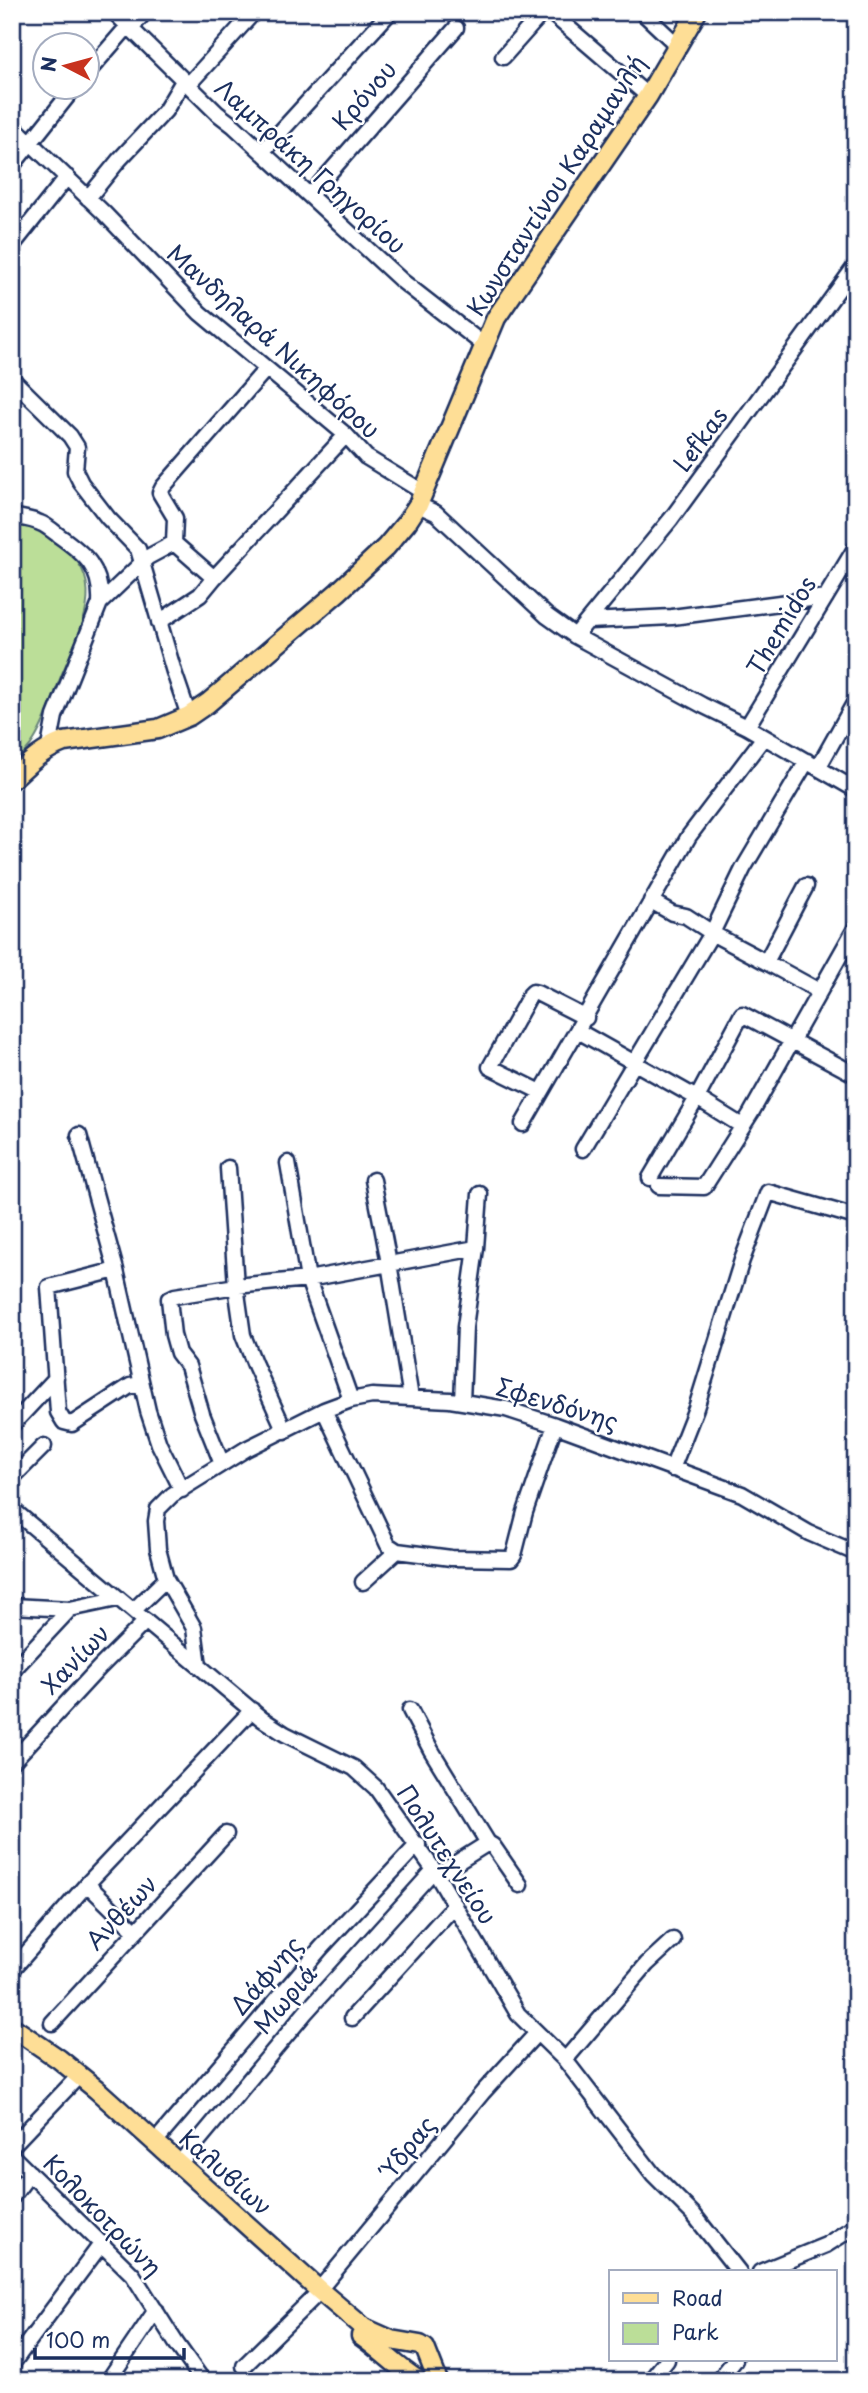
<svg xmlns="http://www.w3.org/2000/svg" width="868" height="2393" font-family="'Playpen Sans',sans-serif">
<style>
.green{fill:#bbde98;stroke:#6b867b;stroke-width:2}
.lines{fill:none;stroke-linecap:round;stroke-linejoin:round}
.minor-casing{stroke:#1b2f5e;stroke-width:19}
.major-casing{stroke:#1b2f5e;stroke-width:23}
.minor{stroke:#fff;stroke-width:14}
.major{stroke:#fede96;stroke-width:18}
.labels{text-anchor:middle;stroke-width:5;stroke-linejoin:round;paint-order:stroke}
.street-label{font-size:24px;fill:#1b2f5e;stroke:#fff}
</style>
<rect width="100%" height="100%" fill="#fff"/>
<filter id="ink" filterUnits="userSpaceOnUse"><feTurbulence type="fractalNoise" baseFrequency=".0143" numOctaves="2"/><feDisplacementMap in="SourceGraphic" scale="14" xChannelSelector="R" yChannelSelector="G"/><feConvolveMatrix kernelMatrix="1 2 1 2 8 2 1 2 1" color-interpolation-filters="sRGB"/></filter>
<g filter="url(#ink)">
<!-- green -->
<path class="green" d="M12,523c22,4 31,9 48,22 51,35 19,87 1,131 -8,21 -15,45 -27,64 -5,9 -14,17 -22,24z"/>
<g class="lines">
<!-- minor casing -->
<g class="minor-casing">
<path id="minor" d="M114,12l103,101 17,13 168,155 82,64
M550,12l98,84
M642,12l36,34
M131,28l14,-16
M503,57l40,-45
M88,72l41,-47
M188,85l66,-73
M12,125l92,88 96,100 146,122 20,22 57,35
M262,152l128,-140
M12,166l62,-78
M310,195l146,-167
M88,198l31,-38 46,-49 18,-30
M12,246l55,-69
M12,379l58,57 7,11 -2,24 6,12 27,35 30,31 36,123 15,44
M418,505l18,8 111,103 28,20 127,69 45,22 109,63
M12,516c9,2 20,3 28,7 6,2 13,8 18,12 27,19 44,33 42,68l-45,113 -6,31
M214,578l132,-143
M100,603l48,-46 26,-14
M589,621l83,-4 154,-20
M159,622l41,-27 14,-17 -40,-35 1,-25 -15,-25 3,-6 103,-118
M575,636l96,-117 185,-254
M747,727l109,-180
M818,768l38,-68
M806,886l-40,76 53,29
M651,901l21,12 14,3 31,20 49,26
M578,1031l119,67 45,28
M541,1092l-51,-25 40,-72 3,-3 4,1 49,25
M523,1124l166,-288 75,-99
M79,1135l37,135
M583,1149l129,-216 31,-64 64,-108
M288,1163l20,116 43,121
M228,1168l8,118 7,49 12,30 30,66
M650,1178l47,-80 45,-84 114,61
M373,1180l16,83 22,135
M659,1186l45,1 47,-74 105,-186
M141,1384l-11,2 -58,38 -8,-2 -6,-10 -9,-125 67,-17 32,141 11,33 23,46
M462,1402l3,-75 11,-79
M324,1410l64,135 9,6
M12,1425l44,-47
M222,1464l-20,-50 -14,-48 -10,-13 -5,-18 -4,-36 6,-3 61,-10 72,-7 168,-31 4,-54
M672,1469l24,-61 46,-148 26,-68 88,25
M12,1478l32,-32
M12,1509l250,210 23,15 69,34 22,20 58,82 84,144 47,46 88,114 41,41 45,57
M166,1579l28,49 5,38
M363,1582l34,-31 54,7 60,1 3,-4 11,-43 30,-87
M12,1606l58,3 47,-10
M134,1610l32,-31 -8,-30 -2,-28 2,-12 14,-14 74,-46 78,-39 27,-10 21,-4 78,4 56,9 49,16 187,69 67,39 47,20
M12,1671l58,-62
M410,1710l21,40 57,93
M12,1762l87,-94 47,-47
M437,1875l51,-32 5,3 27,39
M87,1884l49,48
M12,1970l75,-86 165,-174
M352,2018l103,-113
M52,2023l174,-189
M565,2060l82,-96 26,-24
M155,2142l166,-194 97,-104
M12,2146l61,-64
M12,2156l121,119 43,68 27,38
M179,2164l126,-151 129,-143
M12,2197l18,-24
M760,2272l66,-27 30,-19
M319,2290l164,-198 53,-58
M12,2364l90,-121
M244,2366l69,-68
M108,2381l48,-71
M650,2381l17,-21
M718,2381l17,-21"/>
</g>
<!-- major casing -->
<g class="major-casing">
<path id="major" d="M12,779c17,-16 30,-29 52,-37l94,-13 31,-13 19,-13 130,-111 48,-45 21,-25 11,-17 78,-187 152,-222 49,-84
M12,2027l47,32 37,30 223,201 45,38 27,12 29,5 5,3 13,33
M361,2336c20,14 37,32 58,45"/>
</g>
<!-- minor -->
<use href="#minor" class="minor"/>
<!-- major -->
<use href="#major" class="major"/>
</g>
</g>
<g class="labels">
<!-- street labels -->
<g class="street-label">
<text transform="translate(365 96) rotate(-49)" y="8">Κρόνου</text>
<text transform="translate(310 167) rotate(42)" y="8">Λαμπράκη Γρηγορίου</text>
<text transform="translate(557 186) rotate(-57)" y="8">Κωνσταντίνου Καραμανλή</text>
<text transform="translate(273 342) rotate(42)" y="8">Μανδηλαρά Νικηφόρου</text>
<text transform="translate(701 440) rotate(-54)" y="8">Lefkas</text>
<text transform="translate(782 626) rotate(-59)" y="8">Themidos</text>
<text transform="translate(557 1405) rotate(17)" y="8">Σφενδόνης</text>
<text transform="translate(76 1660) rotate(-46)" y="8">Χανίων</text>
<text transform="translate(446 1855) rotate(57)" y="8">Πολυτεχνείου</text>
<text transform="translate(122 1913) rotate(-47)" y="8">Ανθέων</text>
<text transform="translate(267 1976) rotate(-49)" y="8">Δάφνης</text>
<text transform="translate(286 2000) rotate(-49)" y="8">Μωριά</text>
<text transform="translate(409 2147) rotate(-51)" y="8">Ύδρας</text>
<text transform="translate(225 2173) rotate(42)" y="8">Καλυβίων</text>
<text transform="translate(102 2216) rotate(46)" y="8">Κολοκοτρώνη</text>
</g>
</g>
<!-- margin -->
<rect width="868" height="2393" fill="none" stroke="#fff" stroke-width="42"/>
<rect x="21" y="21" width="826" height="2351" fill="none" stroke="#1b2f5e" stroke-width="2.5" filter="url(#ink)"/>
<!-- legend -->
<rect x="609" y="2270" width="228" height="91" fill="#ffffff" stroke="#a4acbf" stroke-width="2"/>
<rect x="623" y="2293" width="35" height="10" fill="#fede96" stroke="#a4acbf" stroke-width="2"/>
<text x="672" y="2306" font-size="21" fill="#1b2f5e">Road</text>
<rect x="623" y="2323" width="35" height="21" fill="#bbde98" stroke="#a4acbf" stroke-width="2"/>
<text x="672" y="2340" font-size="21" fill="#1b2f5e">Park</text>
<!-- north arrow -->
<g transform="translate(66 66) rotate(276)"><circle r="33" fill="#ffffff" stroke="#a4acbf" stroke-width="2"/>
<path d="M0-5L12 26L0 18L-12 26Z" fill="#c8321e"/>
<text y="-10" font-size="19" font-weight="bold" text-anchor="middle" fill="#1b2f5e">N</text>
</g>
<!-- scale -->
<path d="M35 2348v10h149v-10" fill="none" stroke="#1b2f5e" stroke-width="3.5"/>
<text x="46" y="2348" font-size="21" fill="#1b2f5e" stroke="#ffffff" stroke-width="5" paint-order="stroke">100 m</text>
</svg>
